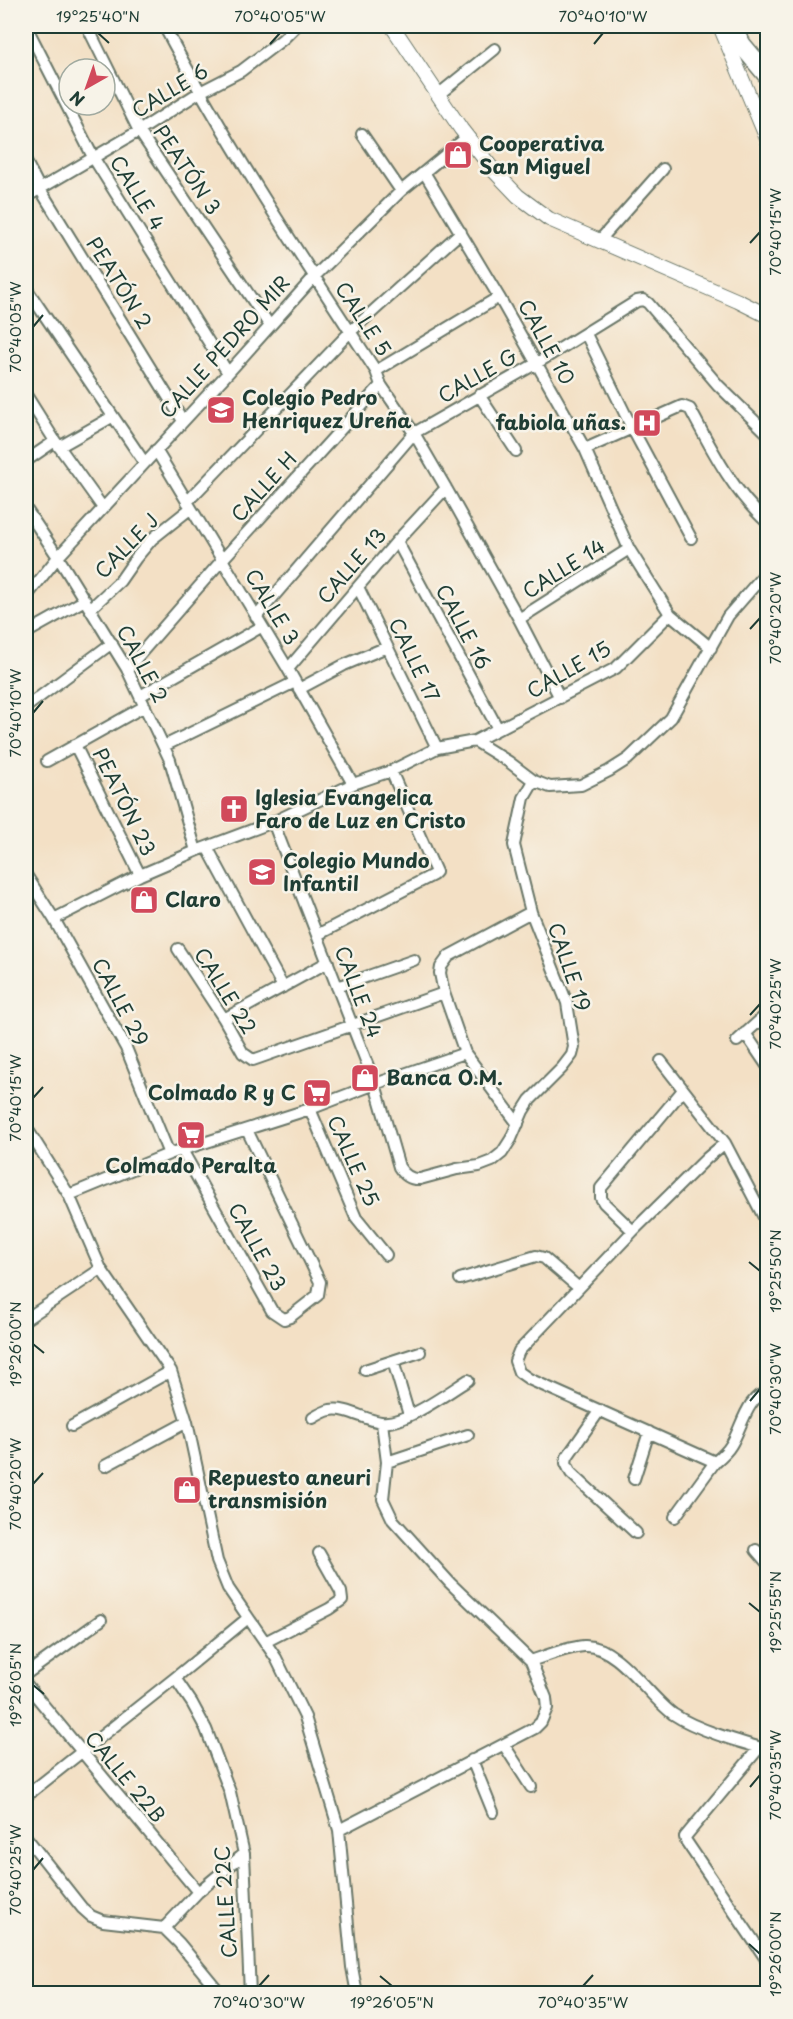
<svg xmlns="http://www.w3.org/2000/svg" width="793" height="2019" font-family="'Playpen Sans',sans-serif">
<style>
.lines{fill:none;stroke-linecap:round;stroke-linejoin:round}
.minor-casing{stroke:#697667;stroke-width:14}
.tertiary-casing{stroke:#697667;stroke-width:16}
.primary-casing{stroke:#697667;stroke-width:21}
.minor{stroke:#fff;stroke-width:10}
.tertiary{stroke:#fff;stroke-width:14}
.primary{stroke:#fff;stroke-width:18}
.ticks{fill:none;stroke:#1f3d34;stroke-width:2}
.labels{text-anchor:middle;stroke-width:5;stroke-linejoin:round;paint-order:stroke}
.street-label{font-size:20px;fill:#1f3d34;stroke:#f7f3e8}
.poi-label{font-size:20px;font-weight:bold;fill:#1f3d34;stroke:#f7f3e8;text-anchor:start}
.neatline{fill:none;stroke:#1f3d34;stroke-width:2}
.ticks-label{font-size:15px;text-anchor:middle;fill:#1f3d34}
</style>
<rect width="100%" height="100%" fill="#f7f3e8"/>
<filter id="ink" filterUnits="userSpaceOnUse"><feTurbulence type="fractalNoise" baseFrequency=".0167" numOctaves="2"/><feDisplacementMap in="SourceGraphic" scale="12" xChannelSelector="R" yChannelSelector="G"/><feConvolveMatrix kernelMatrix="1 2 1 2 8 2 1 2 1" color-interpolation-filters="sRGB"/></filter>
<filter id="wash" filterUnits="userSpaceOnUse"><feTurbulence type="fractalNoise" baseFrequency=".008" numOctaves="4" result="noise"/><feDisplacementMap in="SourceGraphic" scale="24" xChannelSelector="R" yChannelSelector="G"/><feGaussianBlur stdDeviation="1.35" result="paint"/><feColorMatrix in="noise" values="0 0 0 0 0 0 0 0 0 0 0 0 0 0 0 0 0 1.4 0 .05"/><feComposite in="paint" operator="in"/></filter>
<g filter="url(#wash)">
<rect width="100%" height="100%" fill="#f3e0c5"/>
</g>
<g filter="url(#ink)">
<g class="lines">
<!-- minor casing -->
<g class="minor-casing">
<path id="minor" d="M26,26l67,131 135,216
M87,26l52,105 131,195
M164,26c63,119 138,232 212,345l5,14 33,48 32,55 73,131 41,79
M438,95l57,-46
M362,134l39,57
M26,162l14,27 143,232
M424,172l75,125 86,152 44,100 41,65 41,34
M26,197l113,-66 61,-39 41,-21 42,-32 13,-13
M599,241l64,-72
M26,288l118,174
M586,334l46,94 59,110
M376,371l123,-74
M26,395l29,46 48,67
M479,395l37,56
M59,447l53,-30
M585,449l97,-43 8,3c22,41 43,83 78,114
M156,450l132,219 65,115
M26,461l29,-20
M187,502l163,-170 111,-100
M26,509l32,48 69,112 43,91 26,91
M397,541l101,188
M358,587l79,161
M26,597l32,-40 170,-184 86,-96 87,-86 66,-54
M90,609l30,-28 16,-23 16,-19 39,-31
M256,617l158,-184 123,-70 100,-62 6,-1 5,3 70,82 50,49
M519,619l110,-70
M26,633l59,-33
M127,669l96,-110 158,-174
M288,669l109,-128 49,-53
M299,689l45,-24 43,-18
M140,696l121,-69
M26,707l86,-64
M475,741l34,21 25,19 16,6 31,-2 28,-14 19,-12 43,-41 57,-102 40,-46
M75,745l65,130
M164,746l131,-64
M47,761l98,-55
M273,822l102,262 24,83c5,8 11,13 21,12l37,-10 22,-3 13,-5 10,-8 9,-14 12,-28 7,-11 32,-32 10,-13 2,-8 -7,-44 -36,-91 -17,-67 10,-47 10,-17
M207,847l76,140
M26,875l28,44 72,129 43,106
M54,919l86,-44 56,-24 77,-29 80,-38 38,-13 46,-23 38,-7 141,-73 54,-54
M317,935l116,-60 3,-3 -45,-101
M178,949l46,70 19,34 10,7 191,-67
M337,987l77,-27
M224,1019l104,-57
M745,1033l23,34
M737,1041l31,-28
M661,1061l64,82 43,82
M310,1109l46,109 30,37
M518,1124l-53,-71 -21,-60 -4,-20 1,-6 8,-11 82,-44
M26,1127l43,68 32,74 70,102 16,51 30,139 11,27 48,70 29,59 34,113 13,137 5,27
M725,1143l-18,15 -74,73 -114,120 -4,10 4,11 10,7 186,83c6,-5 12,-10 16,-17 10,-15 17,-52 37,-52
M182,1150l90,161 12,8 6,-2 28,-22 2,-13 -73,-152
M69,1195l100,-41 141,-45 65,-25 90,-31
M633,1231l-29,-28 -3,-5v-10l82,-98
M460,1279l76,-23 8,2 35,30
M26,1319l75,-50
M393,1361l16,54
M365,1370l55,-18
M600,1410l-33,47 -1,6 5,10 65,60
M313,1418c5,-3 12,-7 17,-8 18,-3 34,10 51,12 22,4 68,-30 87,-42
M72,1426l99,-55
M387,1462l81,-27
M105,1466l82,-44
M634,1479l15,-47
M675,1517l40,-55
M756,1550l12,14
M265,1642l64,-33 13,-9 -1,-8 -22,-39
M531,1661c17,-6 34,-13 53,-15 33,-2 64,50 89,68 24,16 67,28 95,36
M26,1674l75,-54
M175,1678l17,25 14,26 24,63 14,62 6,140
M26,1684l172,208
M504,1745l27,42
M759,1748l-74,89 1,4 82,121
M472,1760l21,52
M26,1796l149,-118 73,-60
M339,1830l196,-102 6,-6 6,-14 -1,-10 -15,-37 -81,-78 -57,-63 -10,-21 4,-37 -5,-39
M26,1837l56,71 9,8 12,5 61,7 15,15 42,51
M164,1928l34,-36 46,-38"/>
</g>
<!-- tertiary casing -->
<g class="tertiary-casing">
<path id="tertiary" d="M392,26l69,103 33,42 24,25 31,23 189,82 30,15
M720,26l48,115"/>
</g>
<!-- primary casing -->
<g class="primary-casing">
<path id="primary" d="M731,26l11,19 26,31"/>
</g>
<!-- minor -->
<use href="#minor" class="minor"/>
<!-- tertiary -->
<use href="#tertiary" class="tertiary"/>
<!-- primary -->
<use href="#primary" class="primary"/>
</g>
</g>
<!-- ticks -->
<path class="ticks" d="M98,33l11,10M270,44l10,-11M594,44l9,-11M750,243l10,-11M33,327l10,-12M750,629l10,-11M33,713l10,-12M750,1015l10,-11M33,1098l10,-11M749,1262l11,9M33,1344l11,9M750,1401l10,-12M33,1484l10,-11M749,1603l11,9M33,1685l11,9M750,1787l10,-12M33,1870l10,-12M749,1944l11,10M380,1976l12,10M259,1986l10,-11M583,1986l10,-11"/>
<!-- icons -->
<defs>
<g id="shop-square" transform="scale(1.5)"><rect x="-9" y="-9" width="18" height="18" rx="4" fill="#d1495b" stroke="#f7f3e8"/><path d="M-5-2.5h2.3a2.7 3.5 0 0 1 5.4 0H5L5.5 6h-11ZM-1.5-2.5h3a1.5 2.3 0 0 0-3 0Z" fill="#fff"/></g>
<g id="school-square" transform="scale(1.5)"><rect x="-9" y="-9" width="18" height="18" rx="4" fill="#d1495b" stroke="#f7f3e8"/><path d="M0-5L7-2L0 1L-7-2ZM-4 1L0 2.5L4 1V4Q0 6-4 4Z" fill="#fff"/></g>
<g id="hospital-square" transform="scale(1.5)"><rect x="-9" y="-9" width="18" height="18" rx="4" fill="#d1495b" stroke="#f7f3e8"/><path d="M-5-5h3v3.5h4V-5h3V5h-3V1.5h-4V5h-3Z" fill="#fff"/></g>
<g id="church-square" transform="scale(1.5)"><rect x="-9" y="-9" width="18" height="18" rx="4" fill="#d1495b" stroke="#f7f3e8"/><path d="M-1.2-6h2.4v3.5h3.3v2.4h-3.3V6h-2.4V-.1h-3.3v-2.4h3.3Z" fill="#fff"/></g>
<g id="supermarket-square" transform="scale(1.5)"><rect x="-9" y="-9" width="18" height="18" rx="4" fill="#d1495b" stroke="#f7f3e8"/><path d="M-6-5.5h2.5l.6 2H6L4.5 2H-2.5L-4.4-4H-6ZM-1.5 3.2a1.3 1.3 0 1 0 .1 0ZM3 3.2a1.3 1.3 0 1 0 .1 0Z" fill="#fff"/></g>
</defs>
<g fill-rule="evenodd">
<use href="#shop-square" x="458" y="155"/>
<use href="#school-square" x="221" y="410"/>
<use href="#hospital-square" x="647" y="423"/>
<use href="#church-square" x="234" y="809"/>
<use href="#school-square" x="262" y="872"/>
<use href="#shop-square" x="144" y="900"/>
<use href="#shop-square" x="365" y="1078"/>
<use href="#supermarket-square" x="317" y="1093"/>
<use href="#supermarket-square" x="191" y="1135"/>
<use href="#shop-square" x="187" y="1490"/>
</g>
<g class="labels">
<!-- street labels -->
<g class="street-label">
<text transform="translate(170 91) rotate(-31)" y="7">CALLE 6</text>
<text transform="translate(187 170) rotate(56)" y="7">PEATÓN 3</text>
<text transform="translate(137 193) rotate(58)" y="7">CALLE 4</text>
<text transform="translate(119 283) rotate(58)" y="7">PEATÓN 2</text>
<text transform="translate(363 319) rotate(57)" y="7">CALLE 5</text>
<text transform="translate(546 342) rotate(61)" y="7">CALLE 10</text>
<text transform="translate(225 347) rotate(-48)" y="7">CALLE PEDRO MIR</text>
<text transform="translate(478 376) rotate(-30)" y="7">CALLE G</text>
<text transform="translate(264 487) rotate(-48)" y="7">CALLE H</text>
<text transform="translate(127 546) rotate(-46)" y="7">CALLE J</text>
<text transform="translate(352 566) rotate(-49)" y="7">CALLE 13</text>
<text transform="translate(564 569) rotate(-32)" y="7">CALLE 14</text>
<text transform="translate(272 607) rotate(59)" y="7">CALLE 3</text>
<text transform="translate(463 627) rotate(62)" y="7">CALLE 16</text>
<text transform="translate(414 660) rotate(64)" y="7">CALLE 17</text>
<text transform="translate(142 664) rotate(62)" y="7">CALLE 2</text>
<text transform="translate(569 670) rotate(-30)" y="7">CALLE 15</text>
<text transform="translate(124 802) rotate(64)" y="7">PEATÓN 23</text>
<text transform="translate(569 967) rotate(71)" y="7">CALLE 19</text>
<text transform="translate(225 991) rotate(58)" y="7">CALLE 22</text>
<text transform="translate(358 992) rotate(69)" y="7">CALLE 24</text>
<text transform="translate(120 1002) rotate(62)" y="7">CALLE 29</text>
<text transform="translate(353 1161) rotate(66)" y="7">CALLE 25</text>
<text transform="translate(257 1247) rotate(61)" y="7">CALLE 23</text>
<text transform="translate(125 1777) rotate(50)" y="7">CALLE 22B</text>
<text transform="translate(226 1902) rotate(-94)" y="7">CALLE 22C</text>
</g>
<!-- poi labels -->
<g class="poi-label">
<text x="479" y="151">Cooperativa<tspan x="479" dy="23">San Miguel</tspan></text>
<text x="242" y="405">Colegio Pedro<tspan x="242" dy="23">Henriquez Ureña</tspan></text>
<text x="626" y="430" text-anchor="end">fabiola uñas.</text>
<text x="255" y="805">Iglesia Evangelica<tspan x="255" dy="23">Faro de Luz en Cristo</tspan></text>
<text x="283" y="868">Colegio Mundo<tspan x="283" dy="23">Infantil</tspan></text>
<text x="165" y="907">Claro</text>
<text x="386" y="1085">Banca O.M.</text>
<text x="296" y="1100" text-anchor="end">Colmado R y C</text>
<text x="191" y="1173" text-anchor="middle">Colmado Peralta</text>
<text x="208" y="1485">Repuesto aneuri<tspan x="208" dy="23">transmisión</tspan></text>
</g>
</g>
<!-- margin -->
<rect width="793" height="2019" fill="none" stroke="#f7f3e8" stroke-width="66"/>
<!-- north arrow -->
<g transform="translate(87 87) rotate(220)"><circle r="28" fill="#f7f3e8" stroke="#a1aaa0" stroke-width="1.5"/>
<path d="M0-4.5L10 22L0 15L-10 22Z" fill="#d1495b"/>
<text y="-9" font-size="16" font-weight="bold" text-anchor="middle" fill="#1f3d34">N</text>
</g>
<rect x="33" y="33" width="727" height="1953" class="neatline"/>
<g class="ticks-label">
<text x="98" y="22">19°25'40"N</text>
<text x="280" y="22">70°40'05"W</text>
<text x="603" y="22">70°40'10"W</text>
<text transform="translate(776 232) rotate(-90)" y="5">70°40'15"W</text>
<text transform="translate(16 327) rotate(-90)" y="5">70°40'05"W</text>
<text transform="translate(776 618) rotate(-90)" y="5">70°40'20"W</text>
<text transform="translate(16 713) rotate(-90)" y="5">70°40'10"W</text>
<text transform="translate(776 1004) rotate(-90)" y="5">70°40'25"W</text>
<text transform="translate(16 1098) rotate(-90)" y="5">70°40'15"W</text>
<text transform="translate(776 1271) rotate(-90)" y="5">19°25'50"N</text>
<text transform="translate(16 1344) rotate(-90)" y="5">19°26'00"N</text>
<text transform="translate(776 1389) rotate(-90)" y="5">70°40'30"W</text>
<text transform="translate(16 1484) rotate(-90)" y="5">70°40'20"W</text>
<text transform="translate(776 1612) rotate(-90)" y="5">19°25'55"N</text>
<text transform="translate(16 1685) rotate(-90)" y="5">19°26'05"N</text>
<text transform="translate(776 1775) rotate(-90)" y="5">70°40'35"W</text>
<text transform="translate(16 1870) rotate(-90)" y="5">70°40'25"W</text>
<text transform="translate(776 1954) rotate(-90)" y="5">19°26'00"N</text>
<text x="259" y="2008">70°40'30"W</text>
<text x="392" y="2008">19°26'05"N</text>
<text x="583" y="2008">70°40'35"W</text>
</g>
</svg>
